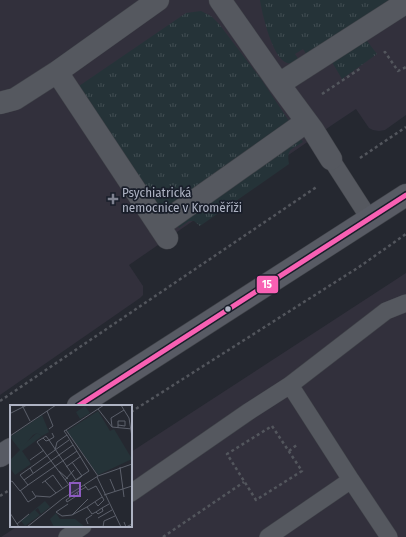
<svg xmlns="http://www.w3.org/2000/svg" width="406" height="537" font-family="'Fira Sans Condensed',sans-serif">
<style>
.medical{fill:#32303c}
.grass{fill:url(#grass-tufts)}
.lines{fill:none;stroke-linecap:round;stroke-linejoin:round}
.lane-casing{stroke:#404349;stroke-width:18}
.street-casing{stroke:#404349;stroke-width:23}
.secondary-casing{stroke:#404349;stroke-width:23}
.path{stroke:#53565d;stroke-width:2.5;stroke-dasharray:3 3;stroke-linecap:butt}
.lane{stroke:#55585f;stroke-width:17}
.street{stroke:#55585f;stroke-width:22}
.secondary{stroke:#585b64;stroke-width:22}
.bus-1-casing{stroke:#191e2a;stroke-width:8}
.bus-1{stroke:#f860b3;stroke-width:5}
.poi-dot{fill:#7e8290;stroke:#191e2a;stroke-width:1.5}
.bus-dot{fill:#aeb3c3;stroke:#191e2a;stroke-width:1.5}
.labels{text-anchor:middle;stroke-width:3.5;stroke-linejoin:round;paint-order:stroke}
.poi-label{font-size:13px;fill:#aeb3c3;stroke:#191e2a;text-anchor:start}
.inset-road{fill:none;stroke:#5c606b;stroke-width:1}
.view{fill:#8d5bc0;fill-opacity:0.15;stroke:#8d5bc0;stroke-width:2}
.inset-edge{fill:none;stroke:#aeb3c3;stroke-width:2}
.line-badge{stroke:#191e2a;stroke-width:1.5}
.badge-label{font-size:11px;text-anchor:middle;font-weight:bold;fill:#fff}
</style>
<defs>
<pattern id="grass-tufts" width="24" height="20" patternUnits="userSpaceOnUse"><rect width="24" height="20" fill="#253338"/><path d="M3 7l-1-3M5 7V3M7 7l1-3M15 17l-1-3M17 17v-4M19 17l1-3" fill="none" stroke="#424e53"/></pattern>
</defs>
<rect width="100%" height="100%" fill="#252830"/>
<!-- medical -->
<path class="medical" d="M0,0h406v115l-21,15 -6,1 -6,-1 -4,-2 -13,-19 -21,14 -206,142 14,21v9l-3,3 -140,97z
M406,273v264h-405l17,-11h113v-74z"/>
<!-- grass -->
<path class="grass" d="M260,0h129l-82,55 -4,-6 -8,5 4,6c-4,1 -8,4 -12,3 -15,-5 -25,-50 -27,-63z
M201,11l10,5 8,8 42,55 42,63c-11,7 -17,7 -14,22l-89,62 -6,-5h-5l-10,7 -8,-11 -3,3 -10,-14 -79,-120 107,-73z
M364,37l13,17 -35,25 -10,-17z"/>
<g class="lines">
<!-- lane casing -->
<g class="lane-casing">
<path id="lane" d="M331,159l38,59
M351,480l38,57
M131,493l117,-81 42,-27 96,-74 20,-8
M67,537l16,-11
M268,537l83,-57 -61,-95"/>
</g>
<!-- street casing -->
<g class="street-casing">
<path id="street" d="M220,0l59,84 123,-79
M57,72l110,166
M279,84l34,46 18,29
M0,103l15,-4 42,-27 101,-72
M159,226l147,-104"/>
</g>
<!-- secondary casing -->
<g class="secondary-casing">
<path id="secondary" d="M78,406l328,-211
M0,456l11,-7"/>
</g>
<!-- path -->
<path class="path" d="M384,53l1,-1 13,19 8,-4
M322,94l39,-26
M360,158l46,-31
M0,401l318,-215
M131,412l228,-145 47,-33
M272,426l30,45 -46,29 -29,-46z
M289,451l9,-7
M0,496l11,-7
M163,537l81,-55"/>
<!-- lane -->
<use href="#lane" class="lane"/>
<!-- street -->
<use href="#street" class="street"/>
<!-- secondary -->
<use href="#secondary" class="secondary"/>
<!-- bus-1 casing -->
<g class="bus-1-casing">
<path id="bus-1" d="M78,406l328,-211"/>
</g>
<!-- bus-1 -->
<use href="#bus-1" class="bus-1"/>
</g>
<!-- markers -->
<path class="poi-dot" d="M111 193h4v4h4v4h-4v4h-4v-4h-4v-4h4z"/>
<circle class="bus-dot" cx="228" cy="309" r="3.5"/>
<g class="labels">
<!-- poi labels -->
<g class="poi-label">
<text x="122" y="197">Psychiatrická<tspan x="122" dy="15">nemocnice v Kroměříži</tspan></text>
</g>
</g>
<!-- overview -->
<g transform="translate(10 405)">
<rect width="122" height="122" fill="#252830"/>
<path d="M32,10l7,17 -7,4 -5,-3 -4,2 -13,15 -10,-13zM35,96l5,6 -9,7 -3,-6 -3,2 5,5 -15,11 -4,-5z" fill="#253338"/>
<path d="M27,28l5,3 -20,15 9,13 -16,11 -5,-7v-8l10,-10 -7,-12 4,-2 5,10zM46,108l4,6h15l10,8h-31l-4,-8z" fill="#253338"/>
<path d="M75,1l5,7 -10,6 -4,-7z" fill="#253338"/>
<path d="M88,6l12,20 4,-2 18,30 -34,16 -31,-44z" fill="#253338"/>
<path class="inset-road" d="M12,0l8,16M88,4l14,18 20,2M114,5l5,8 3,19M37,6l6,15 -4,3M1,8l16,-8M102,22l-1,-9 13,-8 -3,-5M108,23v-7h7v5l-7,-1M42,28l2,4 -5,3 27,40M0,31l46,-31M33,33l3,3 3,-1 -3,-4 -3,2 -5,3 -1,1 32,43M63,40l-49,35 4,5 49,-34M45,45l2,-8 10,-7 -3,-4 2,-1M20,55l14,-10M62,57l10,14 -5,4M56,62l15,-11M110,62l4,30M20,63l39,-28M49,66l9,8M88,71l-32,-46 38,-25M87,72l24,50M100,74l5,12M14,75l-4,-5 10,-7 3,5M55,75l9,-10M35,76l11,12M0,77l2,-1 8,10 8,-6M32,78l11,-8 10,14M76,82l2,3 8,-4 8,14 -6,6 -3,-4M10,85l8,12 8,-5 -4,-6M67,87l1,3 -11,7 -1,-2 13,-9 7,-4 -2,-2M94,90l28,-9M26,91l14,1 39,-26 -22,-36M74,98l4,-4 -16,16 15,-8 5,7 4,-2M58,99l-12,8 6,4 10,-1M77,102l15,-10M92,103l1,3 -5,3 -2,-2 6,-4 7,-4M0,108l9,14M88,113l14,-8M114,117l2,5 6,-3M7,119l12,-10M78,119l-2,-5 6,-4M17,122l35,-28 36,-23 34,-12M93,122l1,-6 11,-5"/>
<path class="view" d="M60,78h10v13h-10z"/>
<rect width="122" height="122" class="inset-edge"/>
</g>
<rect class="line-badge" x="256" y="275" width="23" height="19" rx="4" fill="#f860b3"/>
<g class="badge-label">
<text x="267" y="288">15</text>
</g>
</svg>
